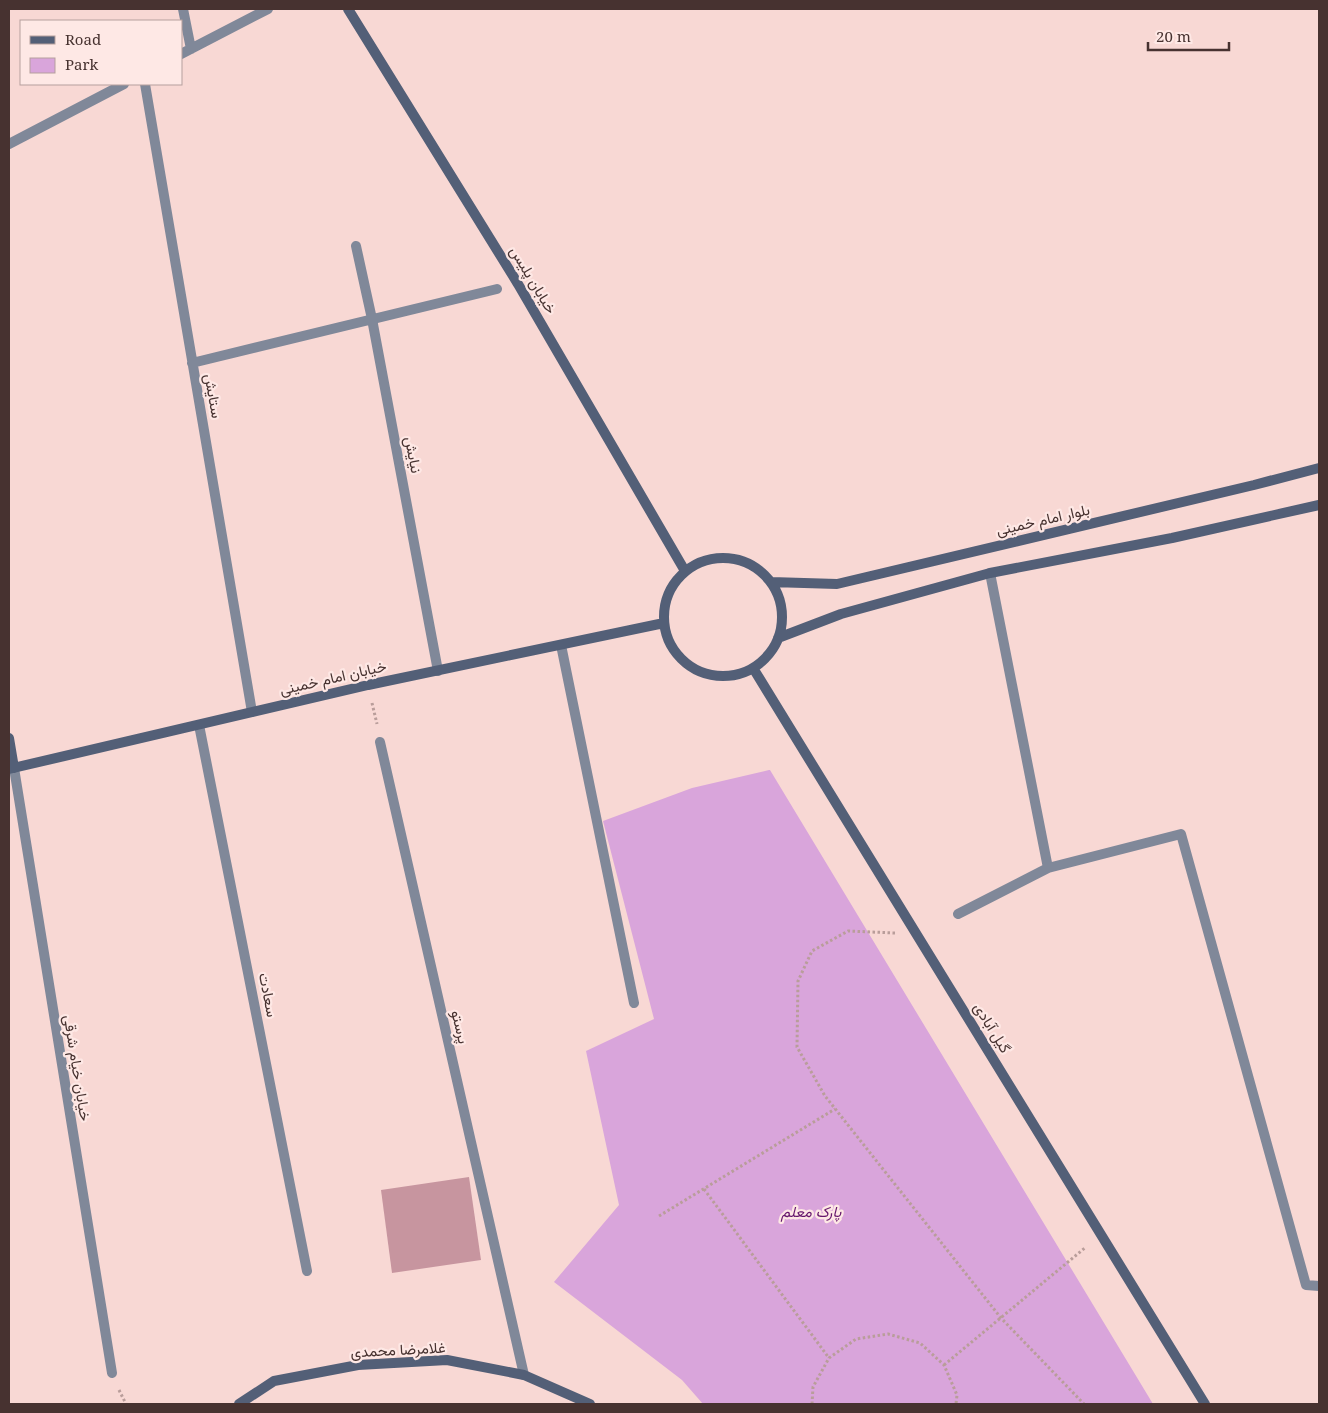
<svg xmlns="http://www.w3.org/2000/svg" width="1328" height="1413" font-family="'Noto Serif',Vazirmatn,serif">
<style>
.green{fill:#d9a5db}
.building{fill:#c7959f}
.lines{fill:none;stroke-linecap:round;stroke-linejoin:round}
.path{stroke:#b99d9a;stroke-width:3;stroke-dasharray:2.5 2.5;stroke-linecap:butt}
.street{stroke:#808899;stroke-width:10}
.secondary{stroke:#535f77;stroke-width:10}
.labels{text-anchor:middle;stroke-width:4.5;stroke-linejoin:round;paint-order:stroke}
.street-label{font-size:15px;fill:#473230;stroke:#fee8e5}
.park-label{font-size:15px;font-style:italic;fill:#66176c;stroke:#fee8e5}
</style>
<rect width="100%" height="100%" fill="#f8d8d4"/>
<!-- green -->
<path class="green" d="M769,770h1l383,634h-450l-21,-24 -128,-98 65,-77 -33,-154 68,-32 -51,-198 89,-33z"/>
<!-- building -->
<path class="building" d="M469,1177l12,83 -89,13 -11,-83z"/>
<g class="lines">
<!-- path -->
<path class="path" d="M372,703l5,21
M895,933l-47,-2 -36,20 -14,30 -1,66 28,49 176,222 83,86
M704,1189l125,169
M659,1216l176,-107
M944,1365l142,-118
M119,1390l7,14
M812,1404l1,-17 16,-29 27,-19 32,-5 32,9 24,22 13,30 -1,9"/>
<!-- street -->
<path class="street" d="M183,9l8,40
M181,54l87,-45
M145,84l107,628
M9,144l115,-60
M356,246l16,73 66,352
M192,363l305,-74
M990,573l58,295
M561,645l73,358
M199,725l108,546
M380,742l144,633
M14,768l98,605
M958,914l90,-46 133,-34 125,451 13,1"/>
<!-- secondary -->
<path class="secondary" d="M348,9l170,275 167,287
M664 617a59 59 0 1 1 118 0a59 59 0 1 1-118 0Z
M771,582l66,2 417,-99 65,-17
M778,638l63,-24 149,-41 182,-35 147,-33
M753,668l452,736
M9,738l5,30
M9,769l359,-84 296,-62
M239,1404l35,-23 84,-16 89,-5 77,15 66,29"/>
</g>
<g class="labels">
<!-- street labels -->
<g class="street-label">
<text transform="translate(533 280) rotate(59)" y="5">خیابان پلیس</text>
<text transform="translate(213 396) rotate(80)" y="5">ستایش</text>
<text transform="translate(413 455) rotate(79)" y="5">نیایش</text>
<text transform="translate(1043 520) rotate(-13)" y="5">بلوار امام خمینی</text>
<text transform="translate(333 678) rotate(-13)" y="5">خیابان امام خمینی</text>
<text transform="translate(268 995) rotate(79)" y="5">سعادت</text>
<text transform="translate(460 1027) rotate(77)" y="5">پرستو</text>
<text transform="translate(992 1028) rotate(58)" y="5">گیل آبادی</text>
<text transform="translate(77 1068) rotate(81)" y="5">خیابان خیام شرقی</text>
<text transform="translate(398 1350) rotate(-3)" y="5">غلامرضا محمدی</text>
</g>
<!-- park labels -->
<g class="park-label">
<text x="811" y="1217">پارک معلم</text>
</g>
</g>
<!-- border -->
<rect width="1328" height="1413" fill="none" stroke="#473230" stroke-width="20"/>
<!-- legend -->
<rect x="20" y="20" width="162" height="65" fill="#fee8e5" stroke="#b59f9d"/>
<rect x="30" y="36" width="25" height="8" fill="#535f77" stroke="#b59f9d"/>
<text x="65" y="45" font-size="15" fill="#473230">Road</text>
<rect x="30" y="58" width="25" height="15" fill="#d9a5db" stroke="#b59f9d"/>
<text x="65" y="70" font-size="15" fill="#473230">Park</text>
<!-- scale -->
<path d="M1148 42v8h81v-8" fill="none" stroke="#473230" stroke-width="2.5"/>
<text x="1156" y="42" font-size="15" fill="#473230" stroke="#fee8e5" stroke-width="4" paint-order="stroke">20 m</text>
</svg>
